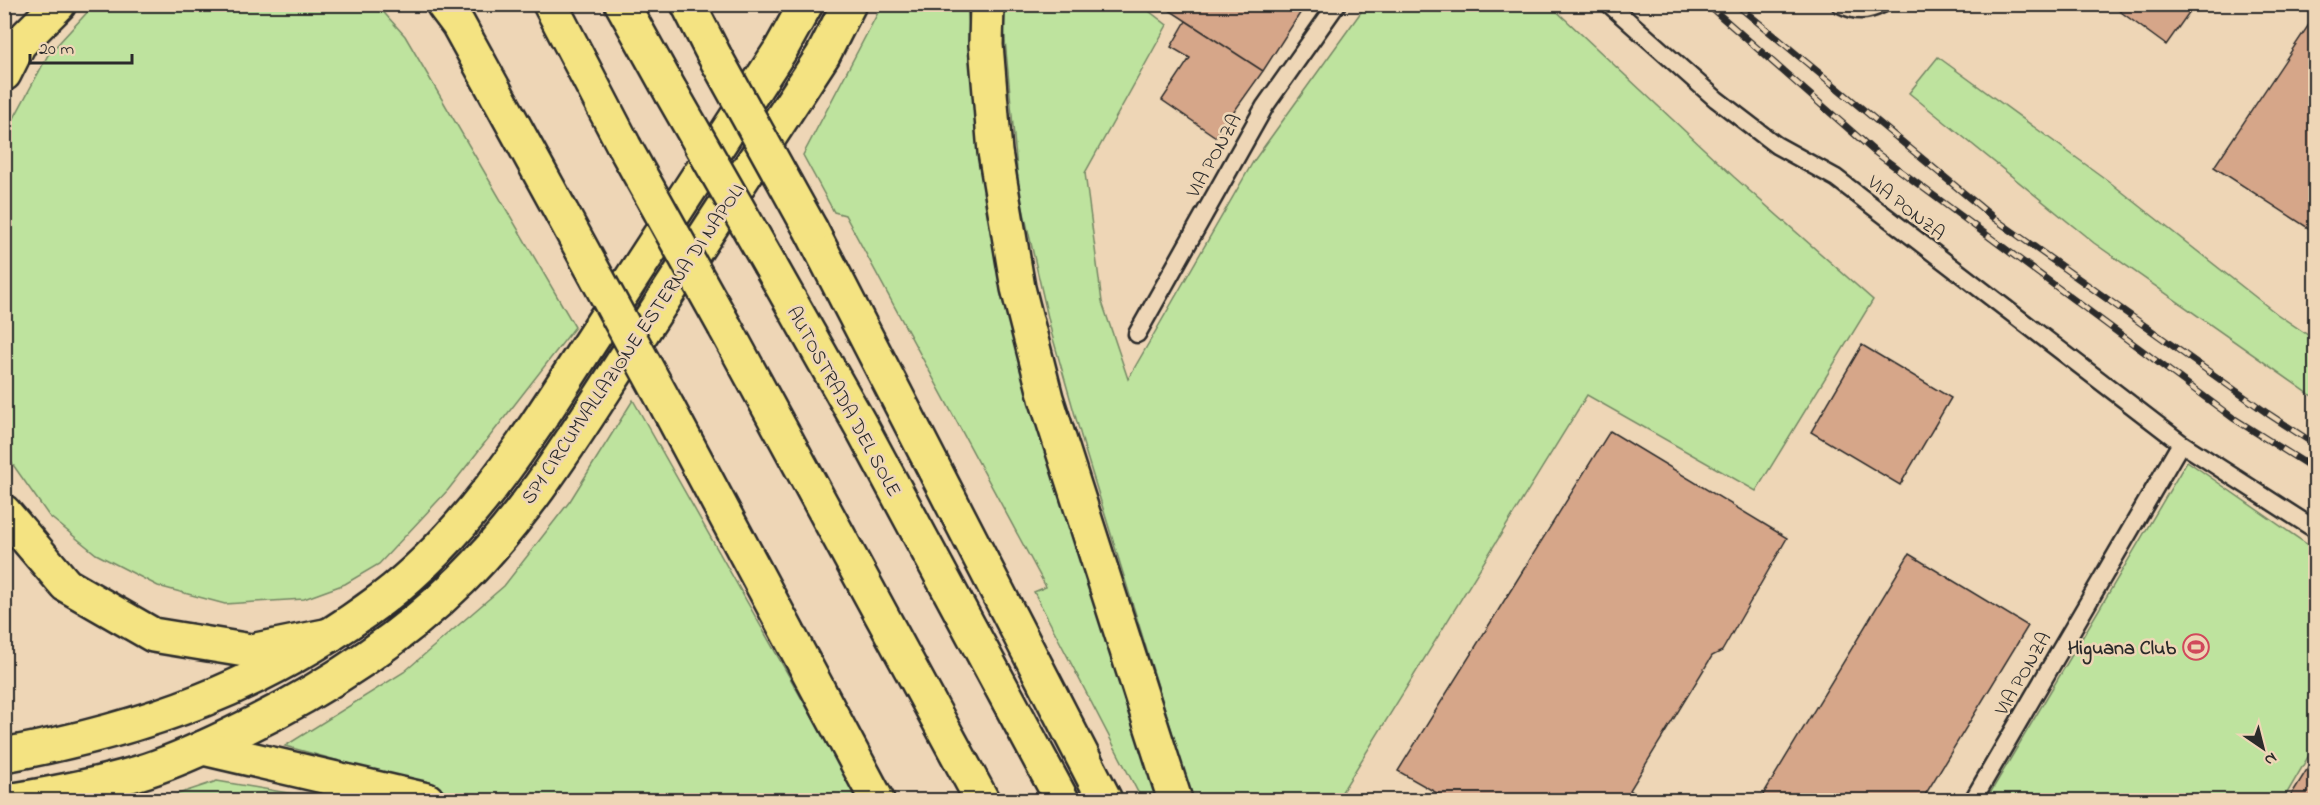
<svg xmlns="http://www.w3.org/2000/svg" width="2320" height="805" font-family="'Indie Flower',sans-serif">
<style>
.green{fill:#bee39e;stroke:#748764;stroke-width:1.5}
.building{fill:#d6a689;stroke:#2b2b2b;stroke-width:1.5}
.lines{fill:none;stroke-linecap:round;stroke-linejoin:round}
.service-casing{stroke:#2b2b2b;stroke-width:21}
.trunk-casing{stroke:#2b2b2b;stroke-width:38}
.motorway-casing{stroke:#2b2b2b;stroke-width:38}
.service{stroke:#eed6b6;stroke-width:16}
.trunk{stroke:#f4e382;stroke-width:33}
.motorway{stroke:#f4e382;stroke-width:33}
.rail-casing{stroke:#2b2b2b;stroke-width:7}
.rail{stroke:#eed6b6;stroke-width:4.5;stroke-dasharray:14;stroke-linecap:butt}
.motorway-bridge-casing{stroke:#2b2b2b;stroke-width:38;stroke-linecap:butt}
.motorway-bridge{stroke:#f4e382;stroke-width:33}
.labels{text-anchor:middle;stroke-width:5;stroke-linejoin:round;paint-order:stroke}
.street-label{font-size:20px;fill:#2b2b2b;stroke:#eed6b6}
.poi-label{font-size:20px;font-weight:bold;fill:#2b2b2b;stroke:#eed6b6;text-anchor:end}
</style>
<rect width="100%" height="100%" fill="#eed6b6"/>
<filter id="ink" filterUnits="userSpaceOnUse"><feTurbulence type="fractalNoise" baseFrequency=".0167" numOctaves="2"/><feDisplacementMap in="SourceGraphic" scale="12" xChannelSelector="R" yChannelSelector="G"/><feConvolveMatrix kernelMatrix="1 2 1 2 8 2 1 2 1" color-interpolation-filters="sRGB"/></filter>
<g filter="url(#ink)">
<!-- green -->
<path class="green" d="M94,5h283l28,31 170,291 -127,163 -69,74 -34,20 -41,15 -79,5 -67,-18 -62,-32 -47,-38 -45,-64 1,-317 43,-80z
M882,5h85l19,195 35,158 135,435 -15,5 -107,-206 12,-5 -201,-372 -11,-3 -31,-57z
M1005,5h136l26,20 -82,148 17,129 26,77 125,-217 113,-157h184l184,172 139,123 -117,191 -169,-96 -250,405h-144l-108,-350 -33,-115 -33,-144 -15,-162z
M1938,57l169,123 170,134 38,26v58l-221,-155 -185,-150z
M633,400l226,400h-395l-27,-12 -152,-42 119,-74 100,-86 66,-85z
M2187,461l128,89v195l-32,55h-297z
M217,781l106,18 7,1h-170z"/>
<!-- building -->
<path class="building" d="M1160,4h146l-43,67z
M2110,4h85l-29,41z
M2316,14v219l-102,-66z
M1186,21l77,50 -47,66 -54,-37 28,-42 -19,-11z
M1862,345l89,53 -51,87 -89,-53z
M1610,431l177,107 -65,113 -10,5 -82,134 15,10h-196l-51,-29z
M1909,554l119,72 -106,174h-156l-5,-2z
M2316,755v45h-28z"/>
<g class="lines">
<!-- service casing -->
<g class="service-casing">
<path id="service" d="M1609,4l107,95 60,46 60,33 345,265 135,87
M1840,4c16,8 26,8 42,0
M1137,334l128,-228 72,-102
M1973,800l208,-357"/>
</g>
<!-- trunk casing -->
<g class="trunk-casing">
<path id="trunk" d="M4,755c142,-26 262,-69 378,-156 92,-70 154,-174 216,-269 61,-94 122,-187 183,-281l25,-45
M14,800c42,-7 83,-15 124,-27 30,-9 61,-23 90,-37 85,-40 166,-90 233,-156 67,-66 116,-148 167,-226 65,-100 130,-199 195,-299l26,-51"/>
</g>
<!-- motorway casing -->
<g class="motorway-casing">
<path id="motorway" d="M443,4l15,20 105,191
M550,4l74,142
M622,4l49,88
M688,4l25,49
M987,4l-1,41 9,107 23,136 28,110 129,402
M4,74l15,-30 40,-40
M811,230l294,570
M770,265l92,163 200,372
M725,327l257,473
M668,408l209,392
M4,512l62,73 87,50 98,16 79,-16
M203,748l224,52"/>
</g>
<!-- service -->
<use href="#service" class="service"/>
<!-- trunk -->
<use href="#trunk" class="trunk"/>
<!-- motorway -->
<use href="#motorway" class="motorway"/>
<!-- rail casing -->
<g class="rail-casing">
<path id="rail" d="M1707,4l168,148 358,266 83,52
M1736,4l259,215 272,194 49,32"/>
</g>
<!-- rail -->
<use href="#rail" class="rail"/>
<!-- motorway-bridge casing -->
<g class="motorway-bridge-casing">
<path id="motorway-bridge" d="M713,53l98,177
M671,92l99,173
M624,146l101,181
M563,215l105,193"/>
</g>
<!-- motorway-bridge -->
<use href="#motorway-bridge" class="motorway-bridge"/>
</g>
</g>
<!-- icons -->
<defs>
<g id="stadium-ring" transform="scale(1.35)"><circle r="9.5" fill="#eed6b6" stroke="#d1495b" stroke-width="1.5"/><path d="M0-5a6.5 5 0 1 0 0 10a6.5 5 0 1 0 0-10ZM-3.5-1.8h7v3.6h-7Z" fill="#d1495b"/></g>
</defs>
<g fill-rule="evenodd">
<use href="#stadium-ring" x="2196" y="647"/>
</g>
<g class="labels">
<!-- street labels -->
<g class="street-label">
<text transform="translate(1213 155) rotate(-61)" y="7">VIA PONZA</text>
<text transform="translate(1907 207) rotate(38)" y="7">VIA PONZA</text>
<text transform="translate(632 343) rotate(-56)" y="7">SP1 CIRCUMVALLAZIONE ESTERNA DI NAPOLI</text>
<text transform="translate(845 401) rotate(61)" y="7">AUTOSTRADA DEL SOLE</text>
<text transform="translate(2022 673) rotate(-60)" y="7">VIA PONZA</text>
</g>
<!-- poi labels -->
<g class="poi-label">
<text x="2176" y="654">Higuana Club</text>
</g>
</g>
<!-- margin -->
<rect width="2320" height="805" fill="none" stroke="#eed6b6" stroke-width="24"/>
<rect x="12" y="12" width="2296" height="781" fill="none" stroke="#2b2b2b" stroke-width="2" filter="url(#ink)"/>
<!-- north arrow -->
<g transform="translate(2263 748) rotate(145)" stroke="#eed6b6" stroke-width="4.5" paint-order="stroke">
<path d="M0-4.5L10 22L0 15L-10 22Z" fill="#2b2b2b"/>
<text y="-9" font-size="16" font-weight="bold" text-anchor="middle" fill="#2b2b2b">N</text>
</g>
<!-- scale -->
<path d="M30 54v9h102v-9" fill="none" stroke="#2b2b2b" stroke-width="3"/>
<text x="39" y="54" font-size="18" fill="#2b2b2b" stroke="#eed6b6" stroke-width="4.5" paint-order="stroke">20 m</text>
</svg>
